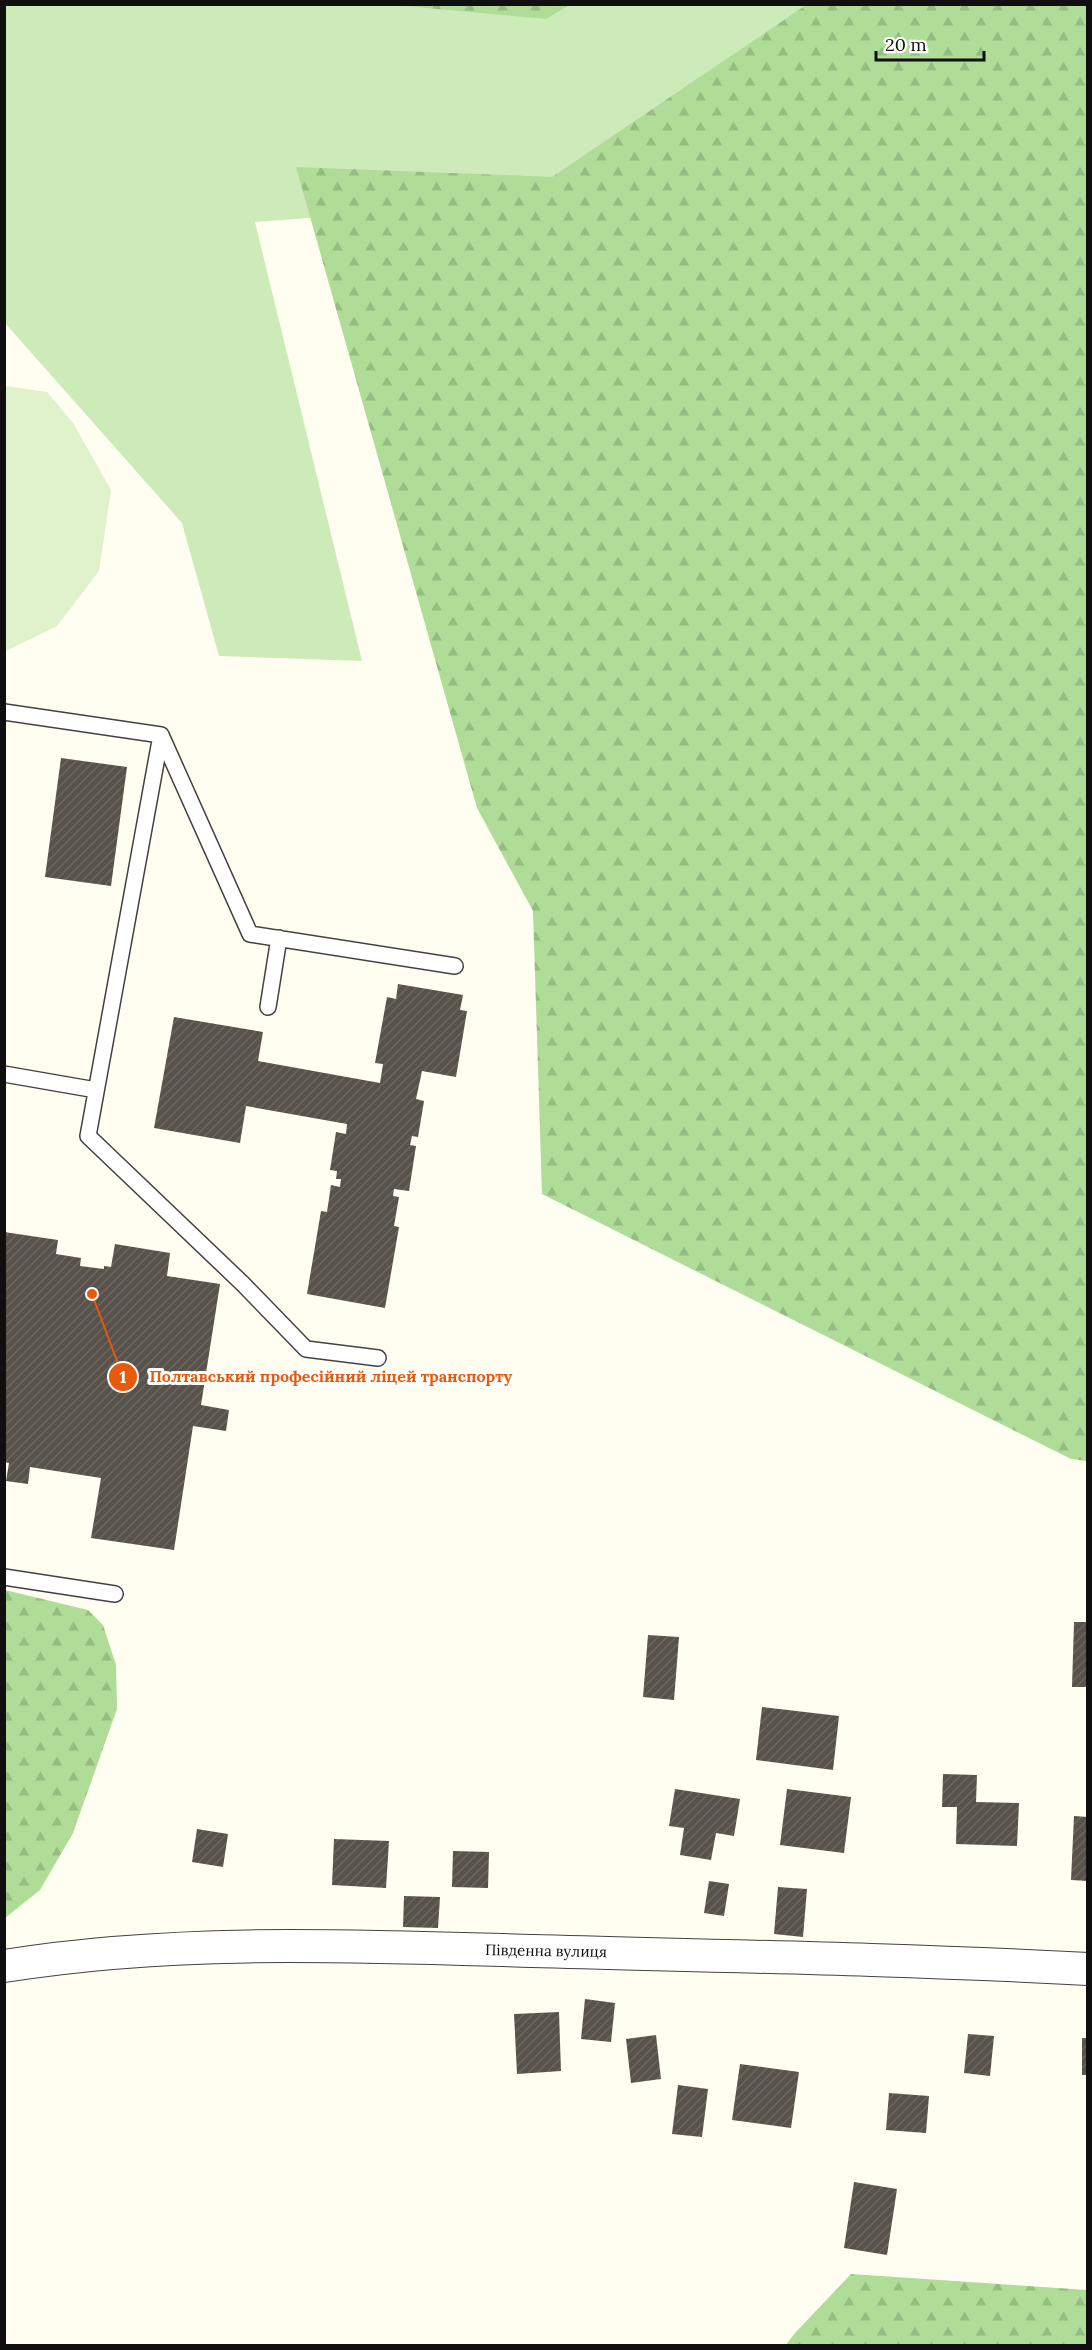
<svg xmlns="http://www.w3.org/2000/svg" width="1092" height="2350" font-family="Lora,serif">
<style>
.grass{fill:#cdebb9}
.forest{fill:url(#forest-firs)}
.pitch{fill:#e0f2cb}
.building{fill:url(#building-hatch)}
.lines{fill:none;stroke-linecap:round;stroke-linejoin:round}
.lane-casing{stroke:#424242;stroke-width:18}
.street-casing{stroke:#424242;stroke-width:34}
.lane{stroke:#fff;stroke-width:15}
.street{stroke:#fff;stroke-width:32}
.labels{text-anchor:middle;stroke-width:6;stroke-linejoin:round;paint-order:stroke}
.street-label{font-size:15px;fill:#0f0f0f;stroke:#fff}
.leader{fill:none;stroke:#e8590c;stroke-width:2}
.callout-dot{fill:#e8590c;stroke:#fff;stroke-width:2}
.mark-label{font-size:18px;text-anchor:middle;font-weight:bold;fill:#fff}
.callout-label{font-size:16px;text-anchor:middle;font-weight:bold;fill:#e8590c;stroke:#fff;stroke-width:6;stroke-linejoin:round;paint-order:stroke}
</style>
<defs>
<pattern id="forest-firs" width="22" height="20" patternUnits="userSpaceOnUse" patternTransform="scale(1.5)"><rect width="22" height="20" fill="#afdd97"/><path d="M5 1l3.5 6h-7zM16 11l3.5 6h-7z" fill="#95bc81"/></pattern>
<pattern id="building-hatch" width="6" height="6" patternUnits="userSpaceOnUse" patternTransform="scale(1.5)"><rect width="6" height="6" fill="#58524b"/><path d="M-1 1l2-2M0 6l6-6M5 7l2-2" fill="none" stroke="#6b6661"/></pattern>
</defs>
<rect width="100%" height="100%" fill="#fffef1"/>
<!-- grass -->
<path class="grass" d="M4,5h1083v156l-832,61 107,439 -143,-5 -37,-133 -177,-200z"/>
<!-- forest -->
<path class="forest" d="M394,5l175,-1v1l-23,14z
M806,5h281v1456l-16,-2 -529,-265 -9,-283 -56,-103 -181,-641 256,10z
M5,1590l83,20 15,15 13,40 1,44 -44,124 -33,57 -35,28z
M851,2274l236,16v55h-301l8,-11z"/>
<!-- pitch -->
<path class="pitch" d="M5,386l42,6 26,31 38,67 -12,81 -42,55 -51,25z"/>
<!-- building -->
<path class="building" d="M61,758l66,9 -16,119 -66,-9z
M398,984l65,11 -3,15 7,1 -11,66 -34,-6 -6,28 8,2 -6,36 -6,-1 -2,9 6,1 -7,45 -15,-2 -1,7 6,1 -5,29 5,1 -14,81 -78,-14 14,-83 6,1 4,-27 9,2 1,-8h-5l1,-8 -7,-1 6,-38 10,2 1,-10 -101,-18 -6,37 -86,-15 20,-111 89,15 -5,29 122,22 3,-19 -8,-1 12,-66 9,2z
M4,1232l54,8 -2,14 25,4 -1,8 24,3v-3l7,1 4,-23 55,9 -3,23 53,8 -19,121 28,5 -3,21 -33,-5 -19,124 -83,-12 10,-60 -71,-11 -2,17 -22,-3 3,-18 -5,-1z
M1074,1622h14v65h-16z
M648,1635l31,2 -5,63 -31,-3z
M762,1707l77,9 -6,54 -77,-10z
M943,1774l34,1 -1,27 43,1 -2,43 -61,-2 1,-37h-15z
M675,1789l65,10 -6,37 -18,-3 -5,27 -31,-5 4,-27 -15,-2z
M787,1789l64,8 -7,56 -64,-8z
M1074,1816l14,1v64l-17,-1z
M197,1829l31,5 -5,33 -31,-5z
M334,1839l55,2 -3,47 -54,-3z
M453,1851l36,1 -1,36 -36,-1z
M709,1881l20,3 -5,32 -20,-3z
M778,1887l29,2 -4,48 -29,-3z
M404,1896l36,1 -2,31 -35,-1z
M585,1999l30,4 -4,39 -30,-3z
M559,2012l2,59 -44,3 -3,-60z
M968,2034l26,2 -4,40 -26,-3z
M656,2035l5,44 -30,4 -5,-44z
M1082,2038h6v37h-6z
M740,2064l59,8 -8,56 -59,-8z
M678,2085l30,4 -6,48 -30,-3z
M889,2093l40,3 -3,37 -40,-3z
M854,2182l43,7 -10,66 -43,-7z"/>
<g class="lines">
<!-- lane casing -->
<g class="lane-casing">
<path id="lane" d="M4,712l157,23 -73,401 155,148 63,65 72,9
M161,735l89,199 205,32
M268,1007l11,-69
M4,1074l92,16
M4,1577l111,17"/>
</g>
<!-- street casing -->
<g class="street-casing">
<path id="street" d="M4,1966c174,-28 353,-20 528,-15 185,5 370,8 556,18"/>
</g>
<!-- lane -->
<use href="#lane" class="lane"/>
<!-- street -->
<use href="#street" class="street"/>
</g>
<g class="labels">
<!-- street labels -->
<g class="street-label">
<text transform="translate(546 1951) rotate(1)" y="5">Південна вулиця</text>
</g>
</g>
<!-- callouts -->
<path class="leader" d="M92 1294L123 1377"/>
<g class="callout-dot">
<circle cx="92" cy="1294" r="6"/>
<circle cx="123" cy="1377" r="15"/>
</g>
<g class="mark-label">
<text x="123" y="1383">1</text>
</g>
<g class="callout-label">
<text x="331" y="1382">Полтавський професійний ліцей транспорту</text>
</g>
<!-- border -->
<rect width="1092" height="2350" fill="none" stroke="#0f0f0f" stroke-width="12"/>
<!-- scale -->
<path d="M876 51v9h108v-9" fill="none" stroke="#0f0f0f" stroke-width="3"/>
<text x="885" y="51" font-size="18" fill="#0f0f0f" stroke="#ffffff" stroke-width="4.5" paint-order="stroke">20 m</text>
</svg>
